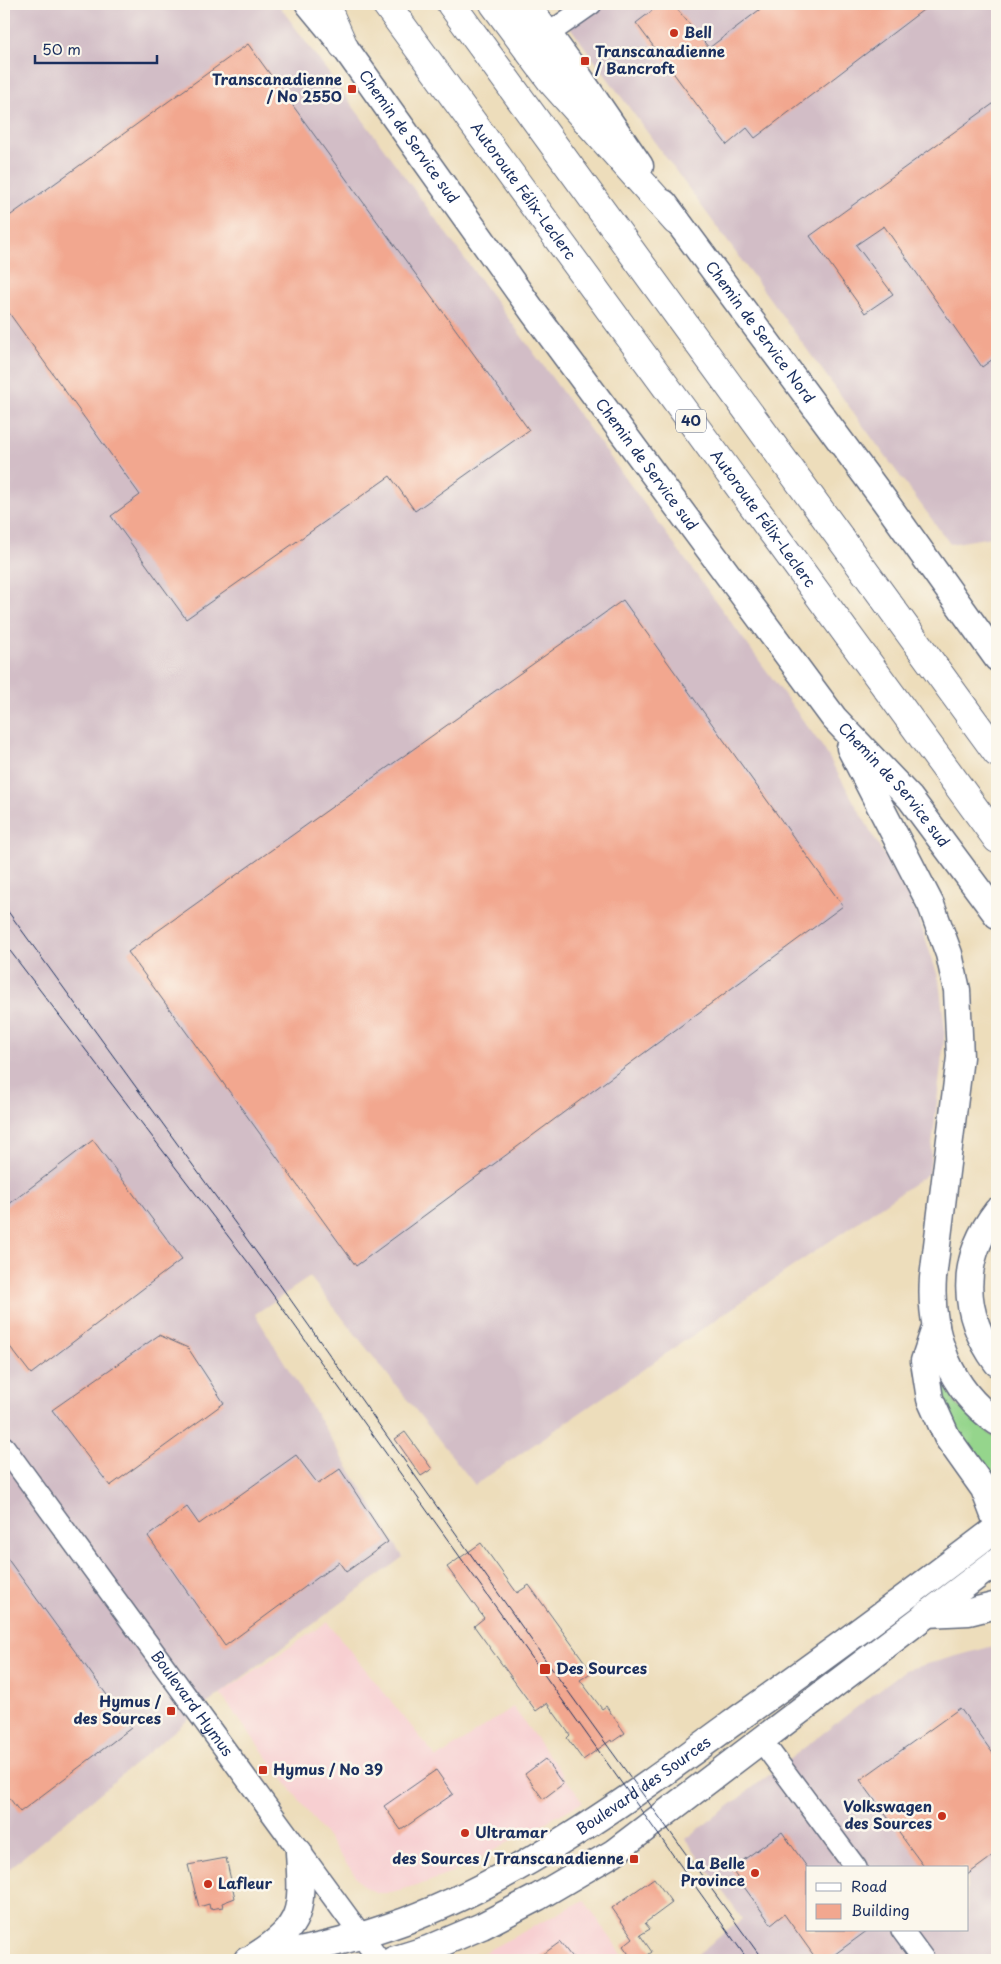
<svg xmlns="http://www.w3.org/2000/svg" width="1001" height="1964" font-family="'Playpen Sans',sans-serif">
<style>
.built{fill:#f7cfd1}
.industrial{fill:#d2bdc6;fill-rule:evenodd}
.green{fill:#95d58c;stroke:#588275}
.building{fill:#f2a78f}
.lines{fill:none;stroke-linecap:round;stroke-linejoin:round}
.minor-casing{stroke:#646c7f;stroke-width:24}
.major-casing{stroke:#646c7f;stroke-width:29}
.highway-casing{stroke:#646c7f;stroke-width:30}
.minor{stroke:#fff;stroke-width:21}
.major{stroke:#fff;stroke-width:26}
.highway{stroke:#fff;stroke-width:28}
.tram{stroke:#1b2f5e;stroke-width:1}
.poi-dot{fill:#c8321e;stroke:#fbf7ec;stroke-width:2}
.labels{text-anchor:middle;stroke-width:5;stroke-linejoin:round;paint-order:stroke}
.shield{fill:#fbf7ec;stroke:#5e6b89;stroke-width:1}
.shield-label{font-size:14px;font-weight:bold;fill:#1b2f5e}
.poi-label{font-size:15px;font-weight:bold;fill:#1b2f5e;stroke:#fbf7ec;text-anchor:start}
.street-label{font-size:15px;fill:#1b2f5e;stroke:#fbf7ec}
</style>
<rect width="100%" height="100%" fill="#fbf7ec"/>
<filter id="ink" filterUnits="userSpaceOnUse"><feTurbulence type="fractalNoise" baseFrequency=".02" numOctaves="2"/><feDisplacementMap in="SourceGraphic" scale="10" xChannelSelector="R" yChannelSelector="G"/><feConvolveMatrix kernelMatrix="1 2 1 2 8 2 1 2 1" color-interpolation-filters="sRGB"/></filter>
<filter id="wash" filterUnits="userSpaceOnUse"><feTurbulence type="fractalNoise" baseFrequency=".0096" numOctaves="4" result="noise"/><feDisplacementMap in="SourceGraphic" scale="20" xChannelSelector="R" yChannelSelector="G"/><feGaussianBlur stdDeviation="1.12" result="paint"/><feColorMatrix in="noise" values="0 0 0 0 0 0 0 0 0 0 0 0 0 0 0 0 0 1.4 0 .05"/><feComposite in="paint" operator="in"/></filter>
<g filter="url(#wash)">
<rect width="100%" height="100%" fill="#edddbb"/>
<!-- built -->
<path class="built" d="M327,1622l110,136 76,-51 70,95 -129,70 -26,10 -40,11h-10l-14,-6 -144,-193z
M584,1900l42,60h-155l21,-12z"/>
<!-- industrial -->
<path class="industrial" d="M4,4h274l546,745 93,164 22,67 6,50 -16,143 -454,312 -165,-208 -55,37 148,243 -195,146 -204,170z
M553,4h444v532l-47,8z
M997,1645v315h-307l52,-41 -56,-80 219,-169zM807,1868h160v62h-160z"/>
<!-- green -->
<path class="green" d="M934,1368l22,36 41,36v49l-33,-47 -22,-41z"/>
<g id="blocks">
<!-- building -->
<path class="building" d="M661,4h12l36,44 58,-44h164l-176,134 -8,-10 -20,17 -91,-122z
M248,44l281,386 -114,81 -25,-35 -204,143 -75,-103 29,-21 -136,-189v-86z
M997,101v255l-15,11 -98,-141 -28,19 37,49 -28,19 -55,-77z
M623,600l220,306 -487,360 -228,-314z
M93,1140l89,119 -151,115 -27,-35v-131z
M159,1335l29,13 36,55 -114,83 -58,-76z
M405,1432l27,37 -11,7 -26,-37z
M296,1455l22,29 22,-15 48,73 -42,30 -7,-10 -114,84 -77,-110 39,-29 12,17z
M481,1543l36,50 12,-8 63,87 -12,8 22,29 4,-3 19,27 -13,9 -1,-2 -28,20 -16,-22 3,-3 -23,-32 -11,8 -62,-85 10,-8 -37,-51z
M4,1554l127,174 -111,84 -16,-21z
M960,1708l37,51v94l-30,22v-7h-42l-65,-88z
M545,1759l18,25 -20,15 -18,-25z
M436,1770l17,24 -52,36 -17,-24z
M782,1832l25,35v63h61l-41,30h-10l-33,-46 -13,10 -40,-55z
M226,1858l9,40 -13,5 1,4 -13,2 -1,-5 -10,3 -11,-42z
M654,1878l18,25 -27,20 5,6 -10,6 12,17 -11,8h-8l-10,-14 10,-8 -21,-30z
M560,1942l14,18h-39z"/>
</g>
</g>
<g filter="url(#ink)">
<use href="#blocks" fill-opacity="0" stroke="#646c7f" stroke-width="1"/>
<g class="lines">
<!-- minor casing -->
<g class="minor-casing">
<g id="minor">
<path d="M548,34l43,-30"/>
<path id="s1" d="M4,1447l375,513"/>
<path d="M761,1740l95,128"/>
<path d="M902,1930l22,30"/>
</g>
</g>
<!-- major casing -->
<g class="major-casing">
<g id="major">
<path id="s2" d="M309,4l34,41 191,268 300,405 76,80 87,117"/>
<path d="M526,4l47,64 67,98"/>
<path id="s3" d="M664,203l220,297 113,158"/>
<path d="M850,748l81,157 18,49 8,36 3,67 -27,221c-4,56 17,112 64,144"/>
<path d="M997,1211c-38,49 -36,103 0,152"/>
<path d="M936,1325l-12,36 6,38 17,38 37,52 13,34"/>
<path d="M926,1614l43,-2 28,-7"/>
<path d="M255,1956c50,-31 47,-49 44,-104"/>
<path id="s4" d="M247,1960c48,-7 95,-17 141,-33 127,-43 246,-132 354,-211 86,-61 171,-124 255,-188"/>
<path d="M393,1960l35,-11 54,-23 56,-29 75,-44 384,-292"/>
</g>
</g>
<!-- highway casing -->
<g class="highway-casing">
<g id="highway">
<path d="M325,4l18,41"/>
<path id="s5" d="M386,4l611,835"/>
<path d="M451,4l546,749"/>
<path d="M494,4l58,78 124,139"/>
</g>
</g>
<!-- minor -->
<use href="#minor" class="minor"/>
<!-- major -->
<use href="#major" class="major"/>
<!-- highway -->
<use href="#highway" class="highway"/>
<!-- tram -->
<path class="tram" d="M4,906l274,376 271,383 214,295
M4,943l266,348 478,669"/>
</g>
</g>
<!-- markers -->
<g class="poi-dot">
<circle cx="674" cy="33" r="5"/>
<rect x="580" y="56" width="10" height="10" rx="2.5"/>
<rect x="347" y="84" width="10" height="10" rx="2.5"/>
<rect x="539" y="1663" width="12" height="12" rx="2.5"/>
<rect x="166" y="1706" width="10" height="10" rx="2.5"/>
<rect x="258" y="1765" width="10" height="10" rx="2.5"/>
<circle cx="942" cy="1816" r="5"/>
<circle cx="465" cy="1833" r="5"/>
<rect x="629" y="1854" width="10" height="10" rx="2.5"/>
<circle cx="755" cy="1873" r="5"/>
<circle cx="208" cy="1884" r="5"/>
</g>
<g class="labels">
<!-- shield labels -->
<rect class="shield" x="676" y="409.5" width="30" height="23" rx="4"/>
<g class="shield-label">
<text x="691" y="426">40</text>
</g>
<!-- poi labels -->
<g class="poi-label">
<text x="684" y="38">Bell</text>
<text x="595" y="57">Transcanadienne<tspan x="595" dy="17">/ Bancroft</tspan></text>
<text x="342" y="85" text-anchor="end">Transcanadienne<tspan x="342" dy="17">/ No 2550</tspan></text>
<text x="556" y="1674">Des Sources</text>
<text x="161" y="1707" text-anchor="end">Hymus /<tspan x="161" dy="17">des Sources</tspan></text>
<text x="273" y="1775">Hymus / No 39</text>
<text x="932" y="1812" text-anchor="end">Volkswagen<tspan x="932" dy="17">des Sources</tspan></text>
<text x="475" y="1838">Ultramar</text>
<text x="624" y="1864" text-anchor="end">des Sources / Transcanadienne</text>
<text x="745" y="1869" text-anchor="end">La Belle<tspan x="745" dy="17">Province</tspan></text>
<text x="218" y="1889">Lafleur</text>
</g>
<!-- street labels -->
<g class="street-label">
<text dy="5" stroke="none"><textPath href="#s2" startOffset="166">Chemin de Service sud</textPath></text>
<text dy="5" stroke="none"><textPath href="#s5" startOffset="232">Autoroute Félix-Leclerc</textPath></text>
<text dy="5" stroke="none"><textPath href="#s3" startOffset="161">Chemin de Service Nord</textPath></text>
<text dy="5" stroke="none"><textPath href="#s2" startOffset="571">Chemin de Service sud</textPath></text>
<text dy="5" stroke="none"><textPath href="#s5" startOffset="638">Autoroute Félix-Leclerc</textPath></text>
<text dy="5" stroke="none"><textPath href="#s2" startOffset="976">Chemin de Service sud</textPath></text>
<text dy="5" stroke="none"><textPath href="#s1" startOffset="318">Boulevard Hymus</textPath></text>
<text dy="5" stroke="none"><textPath href="#s4" startOffset="438">Boulevard des Sources</textPath></text>
</g>
</g>
<!-- margin -->
<rect width="1001" height="1964" fill="none" stroke="#fbf7ec" stroke-width="20"/>
<!-- legend -->
<rect x="806" y="1866" width="162" height="65" fill="#fbf7ec" stroke="#a1a7b3"/>
<rect x="816" y="1883" width="25" height="8" fill="#ffffff" stroke="#a1a7b3"/>
<text x="851" y="1892" font-size="15" fill="#1b2f5e">Road</text>
<rect x="816" y="1904" width="25" height="15" fill="#f2a78f" stroke="#a1a7b3"/>
<text x="851" y="1916" font-size="15" fill="#1b2f5e">Building</text>
<!-- scale -->
<path d="M35 55v8h122v-8" fill="none" stroke="#1b2f5e" stroke-width="2.5"/>
<text x="42" y="55" font-size="15" fill="#1b2f5e" stroke="#fbf7ec" stroke-width="4" paint-order="stroke">50 m</text>
</svg>
